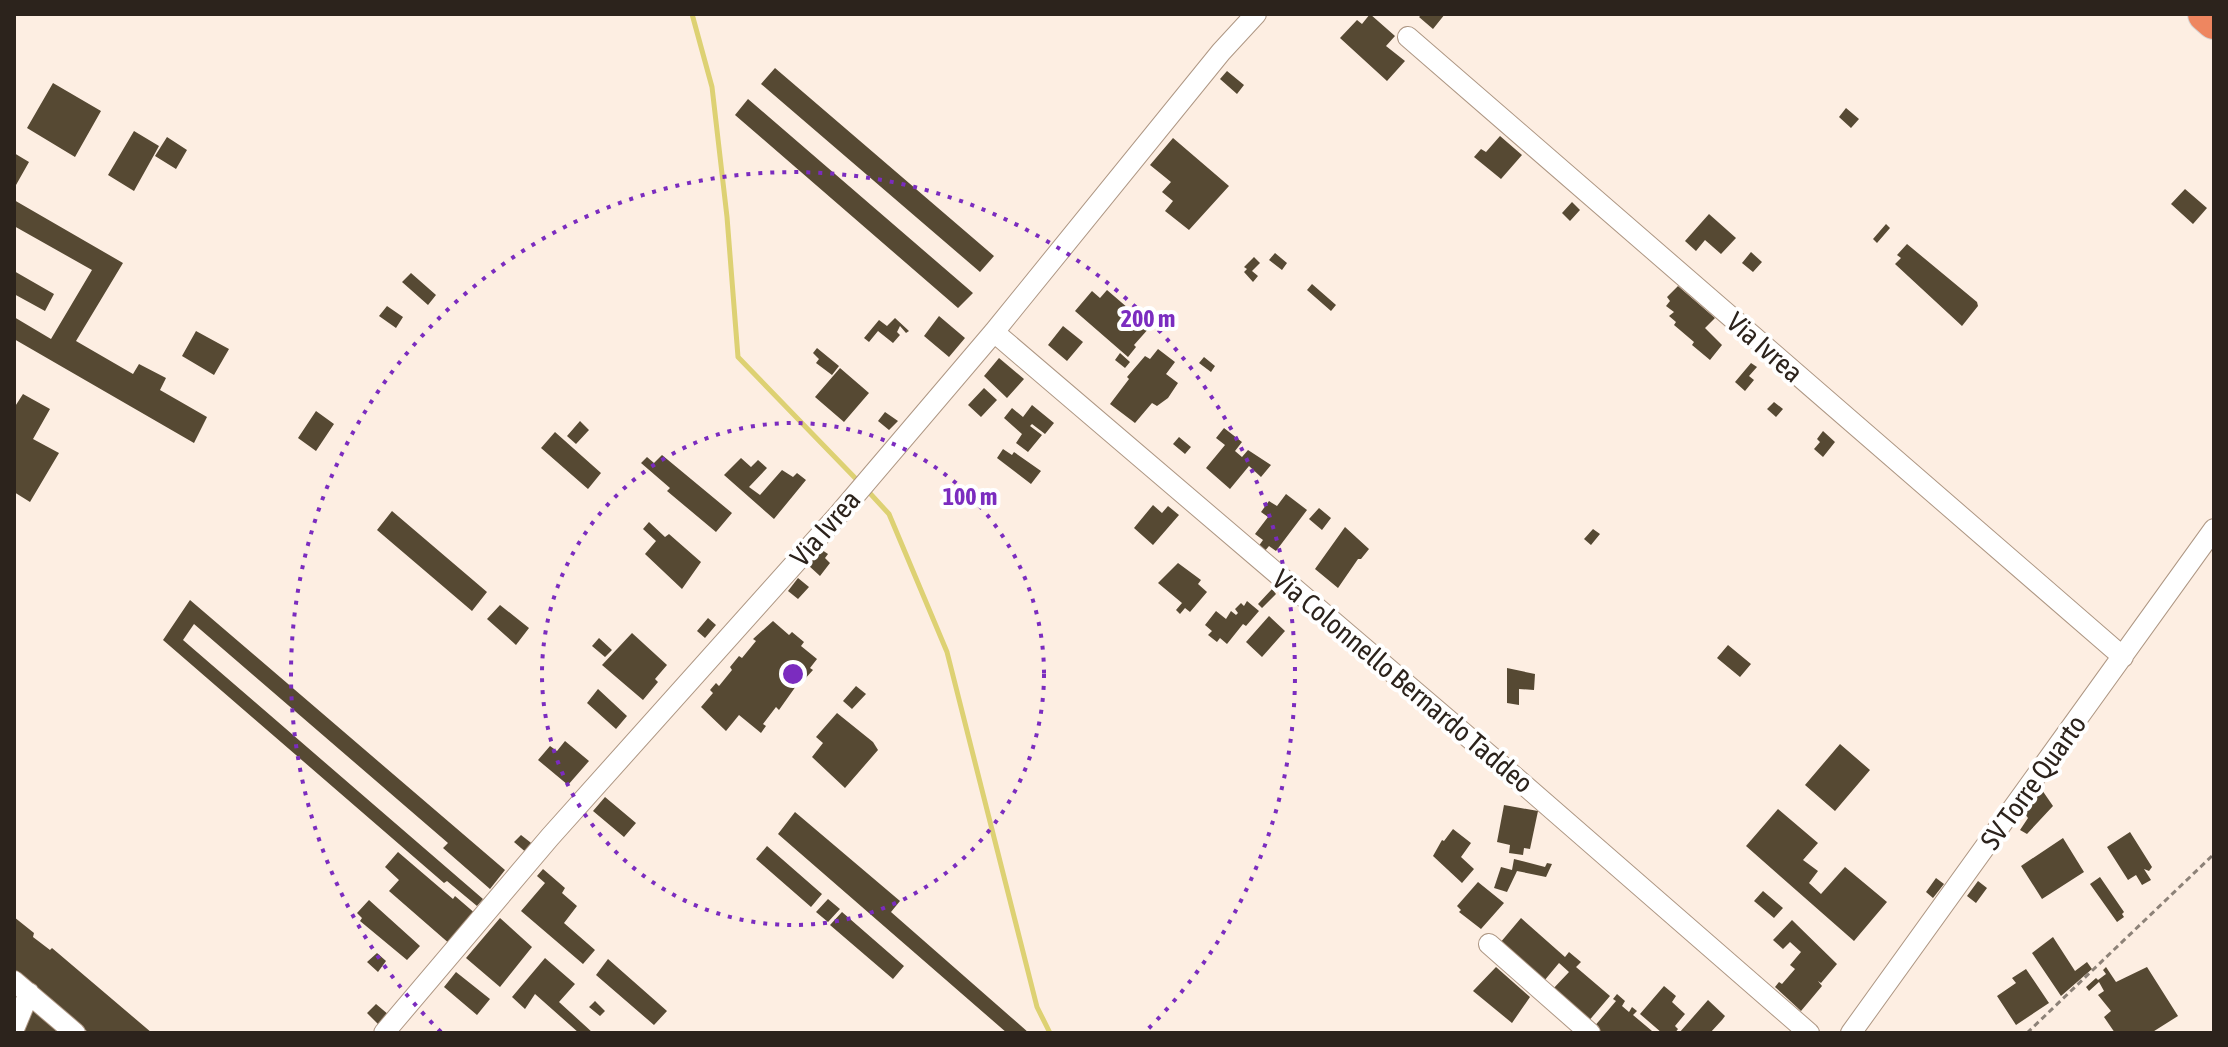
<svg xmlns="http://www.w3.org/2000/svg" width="2228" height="1047" font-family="'Asap Condensed',sans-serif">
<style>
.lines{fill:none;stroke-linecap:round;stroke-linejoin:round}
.stream{stroke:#ddd173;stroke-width:5}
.building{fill:#564933}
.street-casing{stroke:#ae9784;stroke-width:22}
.highway-casing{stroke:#d5d3d2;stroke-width:38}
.path{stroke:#8d8278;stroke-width:3;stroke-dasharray:6 4;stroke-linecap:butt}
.street{stroke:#fff;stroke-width:20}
.highway{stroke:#ee8660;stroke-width:36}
.ring{fill:none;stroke:#7b2cbf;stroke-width:4;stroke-dasharray:4 8}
.labels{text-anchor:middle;stroke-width:8;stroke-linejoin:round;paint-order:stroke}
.street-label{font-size:28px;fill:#2c231c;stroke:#fff}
.centre{fill:#7b2cbf;stroke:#fff;stroke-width:4}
.ring-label{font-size:24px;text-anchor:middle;font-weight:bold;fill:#7b2cbf;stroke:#fff;stroke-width:8;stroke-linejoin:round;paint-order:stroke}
</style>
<rect width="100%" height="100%" fill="#fdeee2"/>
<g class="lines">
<!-- stream -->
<path class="stream" d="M692,14l20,73 15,130 11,140 121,125
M866,489l23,25 58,138 90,355 13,26"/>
</g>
<!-- building -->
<path class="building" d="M1370,14l25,22 -9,10 19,15 -18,20 -47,-43 17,-18 5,4z
M1422,14h23l-12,15 -14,-12z
M775,68l219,188 -14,16 -219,-188z
M1227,71l17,14 -7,9 -17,-15z
M53,83l48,28 -26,46 -48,-29z
M748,99l225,194 -15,15 -223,-193z
M1846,108l13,11 -8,9 -12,-11z
M134,131l25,15 -25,45 -26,-16z
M1500,136l22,19 -21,24 -27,-22 7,-8 5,3z
M167,137l20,13 -11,19 -21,-13z
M1173,138l56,48 -40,44 -24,-19 8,-10 -11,-9 9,-10 -21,-17z
M14,153l15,9 -13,23 -2,-1z
M2185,189l22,19 -14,16 -22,-20z
M14,200l109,63 -47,78 57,33 6,-10 27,14 -6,12 47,27 -13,26 -180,-104v-22l37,22 41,-69 -78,-44z
M1572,202l8,8 -10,11 -8,-8z
M1709,214l27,24 -15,16 -16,-14 -9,11 -11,-10z
M1886,224l4,4 -13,15 -4,-4z
M1907,244l70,58 1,4 -16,20 -67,-62 6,-6 -4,-3z
M1751,252l11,10 -9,10 -11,-9z
M1275,253l12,10 -5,7 -13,-10z
M1254,257l6,6 -8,8 6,5 -5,6 -9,-10 3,-3 -3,-2z
M14,271l40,23 -9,17 -31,-17z
M411,273l25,22 -8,10 -26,-23z
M1312,284l24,21 -5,6 -24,-21z
M1678,286l37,32 -10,10 17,17 -12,15 -18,-15 2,-3 -20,-17 2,-3 -7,-6 5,-4 -8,-6 4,-5 -3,-4z
M1107,290l43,37 -16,18 2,2 -8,10 -53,-46 17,-20 8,7z
M387,306l16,11 -7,11 -17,-12z
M939,316l26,22 -16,19 -25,-21z
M895,318l14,13 -3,2 -6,-7 -3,6 3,3 -7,8 -15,-12 -9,11 -5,-4 15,-18 8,6z
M1063,326l20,16 -16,19 -19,-16z
M196,331l33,18 -15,26 -32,-19z
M817,348l22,18 -7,9 -16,-12 3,-4 -6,-6z
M1158,349l17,13 -9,12 12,9 -10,15 -11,8 -5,-3 -17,20 -25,-19 19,-25 -2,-2 18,-21 5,3z
M1120,353l10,9 -5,6 -10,-8z
M1204,357l11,9 -4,6 -12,-9z
M999,358l25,21 -17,19 -23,-22z
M1751,363l6,4 -8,9 5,4 -9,11 -10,-9z
M840,368l29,25 -25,29 -29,-25z
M984,388l13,12 -16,17 -13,-12z
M23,394l27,15 -17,30 26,14 -29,49 -16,-10v-84z
M1774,402l9,7 -7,8 -9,-8z
M1032,405l22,18 -9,11 -13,-10 -2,2 12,9 -14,17 -12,-9 6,-9 -18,-16 8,-10 11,9z
M316,411l18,13 -18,27 -18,-13z
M885,412l13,9 -9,9 -11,-9z
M580,421l9,9 -13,14 -9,-8z
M1224,428l18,14 -7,9 7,6 6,-7 23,15 -10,12 -12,-11 -19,23 -24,-21 19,-23 -9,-7z
M1823,431l12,11 -12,15 -9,-8 6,-7 -3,-3z
M555,432l46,41 -13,16 -47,-41z
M1179,437l12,10 -6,7 -12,-10z
M1003,449l9,6 2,-3 27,19 -10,13 -34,-26z
M662,455l70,58 -16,19 -49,-41 3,-3 -29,-25 6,-6 7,6z
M741,458l10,9 7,-7 9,8 -18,19 11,8 22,-25 11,7 4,-4 9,7 -32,39 -50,-44z
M1286,494l21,16 -31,41 -7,-5 -5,6 -6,-5 5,-7 -8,-6 13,-17 -7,-5 8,-11 8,5z
M1153,505l9,8 6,-7 11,9 -26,30 -19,-17z
M1319,508l12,10 -9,12 -13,-11z
M392,511l95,81 -15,19 -95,-81z
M649,522l16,15 4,-3 32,28 -19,27 -37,-35 11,-13 -13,-12z
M1345,527l24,22 -8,10h-3l-20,29 -23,-19z
M1593,529l7,5 -9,11 -7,-6z
M822,550l6,4 -3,4 5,5 -10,13 -12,-11z
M1178,563l23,17 -3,4 9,8 -17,20 -5,-4 -5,6 -4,-4 6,-7 -24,-20z
M798,578l11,9 -11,12 -10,-8z
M1272,589l4,5 -14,14 -4,-4z
M190,600l315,270 -15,19 -47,-41 5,-5 -254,-219 -11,16 300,259 -6,7 -30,-25 -3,2 -281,-243z
M1247,601l12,10 -13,15 -3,-2 -16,20 -7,-6 -3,4 -9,-7 4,-4 -7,-6 11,-14 10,8 5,-8 5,4 2,-2 -3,-4 6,-6 3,3z
M500,605l29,23 -13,17 -29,-26z
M1269,616l16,15 -23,26 -16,-15z
M708,618l8,7 -11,13 -8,-7z
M773,621l16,14 3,-3 12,10 -3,4 16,13 -7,9 3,2 -10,11 -2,-2 -22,31 -3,-3 -13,17 3,2 -5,7 -22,-18 -13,16 -25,-24 12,-14 -3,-3 6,-7 3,3 13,-16 -2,-3 9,-11 3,2 14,-17 -3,-2z
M632,633l35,32 -12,14 3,3 -15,18 -41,-35z
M599,638l13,12 -7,7 -13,-11z
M1728,645l23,19 -11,13 -23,-19z
M1507,668l28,6 -1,16 -15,-1v16l-12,-2z
M856,686l10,8 -14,15 -9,-8z
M598,689l29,27 -11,13 -29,-26z
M837,713l36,29 5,8 -33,38 -33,-31 11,-14 -7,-6z
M565,741l24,20 -21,24 -30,-25 12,-14 7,5z
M1840,744l30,26 -35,41 -30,-26z
M2042,790l11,16 -26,28 -7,-4 8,-12 -3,-4z
M605,797l31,26 -12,14 -31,-26z
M1504,805l34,6 -8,38 -6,-1 -1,7 -14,-2 1,-8 -13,-3z
M1778,809l40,34 -15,17 15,11 -9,12 12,11 24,-27 42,35 -33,39 -108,-95z
M795,812l105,89 -9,11 138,121h-22l-229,-199z
M1453,829l18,14 -10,14 13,12 -12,14 -29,-27 9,-16 2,1z
M2130,832l22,35 -3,4 -5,-2 7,11 -9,5 -6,-10 -8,5 -21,-33z
M521,835l14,11 -7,8 -14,-12z
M2063,838l21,34 -42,27 -21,-33z
M767,846l55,48 -11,13 -55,-48z
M398,852l55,47 2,-3 22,19 -26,30 -62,-54 10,-11 -14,-13z
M1514,859l31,8 2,-4 5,1 -6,13 -29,-6 -10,21 -13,-4 7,-21 11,3z
M543,869l22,19 -3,5 15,13 -13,17 31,27 -12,14 -62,-53 24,-28 -8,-7z
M2100,877l24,35 -2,2 2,3 -7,5 -27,-38z
M1936,878l8,6 -11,14 -7,-6z
M1978,881l9,7 -11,15 -9,-7z
M1478,882l26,21 -23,26 -22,-17 2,-2 -4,-4z
M1763,891l20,17 -9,10 -20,-17z
M828,899l12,10 -12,13 -12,-10z
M369,900l51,46 -13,14 -47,-39 2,-3 -5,-5z
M842,912l62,54 -11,13 -63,-54z
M14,917l20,16 -1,4 17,13 2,-2 100,85h-63l-75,-64z
M500,918l32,29 -32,40 -34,-29z
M1521,918l44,39 4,-5 12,10 -5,5 34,29 -23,27 -36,-32 18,-19 -10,-9 -15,18 -44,-38z
M1792,920l45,44 -16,19 -3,-2 4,5 -21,25 -26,-24 4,-5 3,2 13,-15 -5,-4 11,-13 -11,-10 -7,7 -10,-9z
M2053,937l22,34 12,-9 5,7 -31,27 -29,-43z
M377,953l9,8 -8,11 -11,-10z
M545,958l30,26 -16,18 34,31h-14l-44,-39 -10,15 -13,-12z
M608,959l59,52 -13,14 -58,-50z
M1496,967l34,30 -18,26 -39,-32z
M2106,967l10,15 31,-15 31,49 -27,17h-36l-11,-16 7,-6 -13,-16 6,-4 -5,-9 -10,9 -3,-4 10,-9 2,2 8,-6 -3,-4z
M2026,969l23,34 -33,22 -19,-29 19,-13 -4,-5z
M456,972l34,27 -13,16 -33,-28z
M1664,986l12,10 -4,6 13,12 -10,12 3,3 -3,4h-13l-22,-19z
M1617,994l8,7 -3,5 7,6 3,-5 5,4 -4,4 19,16 -1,2h-52l-6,-5 23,-27 -3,-2z
M1708,1000l17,16 -3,4 -12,13h-31z
M595,1001l10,10 -5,5 -11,-9z
M376,1004l13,11 -9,11 -13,-13z
M36,1010l24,23h-37l9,-22z"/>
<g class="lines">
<!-- street casing -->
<g class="street-casing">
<path id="street" d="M1408,37l715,620
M994,332l528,451 287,250
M1489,944l101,89
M14,981l61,52
M14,1029l15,-36
M384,1033l166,-196 290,-324 154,-181 227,-280 35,-38
M1851,1033l363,-504"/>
</g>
<!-- highway casing -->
<g class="highway-casing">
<path id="highway" d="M2206,14l8,7"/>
</g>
<!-- path -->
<path class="path" d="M2027,1033l187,-179"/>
<!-- street -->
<use href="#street" class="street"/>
<!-- highway -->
<use href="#highway" class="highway"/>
</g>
<!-- distance rings -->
<g class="ring">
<circle cx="793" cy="674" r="251"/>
<path d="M441 1032A502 502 0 1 1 1145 1032"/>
</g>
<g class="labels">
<!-- street labels -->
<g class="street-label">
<text transform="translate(1765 347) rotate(41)" y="10">Via Ivrea</text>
<text transform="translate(825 528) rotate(-49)" y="10">Via Ivrea</text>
<text transform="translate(1403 681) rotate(40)" y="10">Via Colonnello Bernardo Taddeo</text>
<text transform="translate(2033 782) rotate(-54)" y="10">SV Torre Quarto</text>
</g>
</g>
<circle cx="793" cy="674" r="12" class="centre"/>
<g class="ring-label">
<text x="1148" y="327">200 m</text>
<text x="970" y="505">100 m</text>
</g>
<!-- border -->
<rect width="2228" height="1047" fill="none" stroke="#2c231c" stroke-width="32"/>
</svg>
